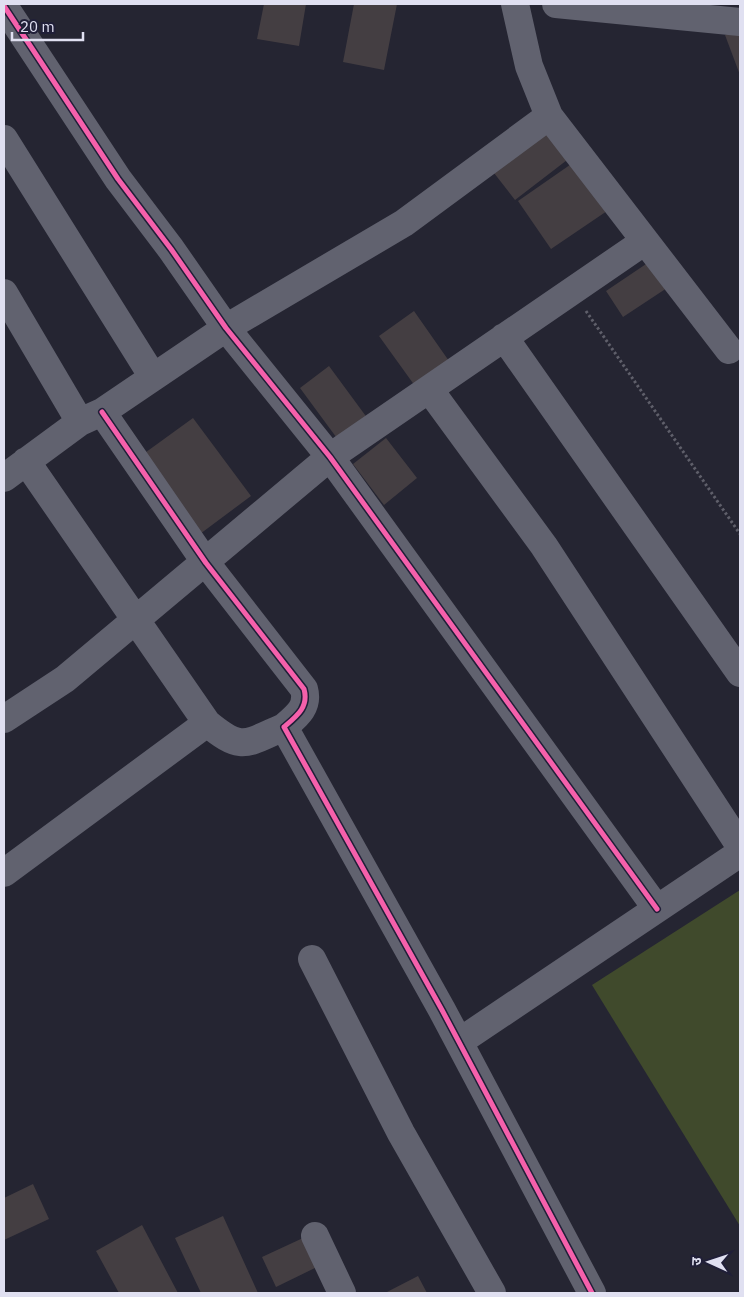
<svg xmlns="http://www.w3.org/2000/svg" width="744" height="1297" font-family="'IBM Plex Sans','Noto Sans Devanagari',sans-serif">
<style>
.green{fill:#404a2c}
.building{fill:#443e42}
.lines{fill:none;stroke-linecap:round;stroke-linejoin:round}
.path{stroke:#5f5f6a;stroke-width:3;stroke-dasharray:2.5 2.5;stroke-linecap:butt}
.street{stroke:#61626f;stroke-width:28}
.cycleway-casing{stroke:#201f38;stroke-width:8}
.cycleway{stroke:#f560ab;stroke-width:5}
</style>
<rect width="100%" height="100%" fill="#252532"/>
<!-- green -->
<path class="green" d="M740,890v336l-148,-241z"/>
<!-- building -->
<path class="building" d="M264,4h42l-7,42 -42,-7z
M354,4h43l-13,66 -41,-8z
M740,31v44l-15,-40z
M550,130l21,27 -56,43 -21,-27z
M577,160l33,49 -59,40 -33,-48z
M652,260l18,26 -47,31 -17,-26z
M414,311l35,50 -34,25 -36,-50z
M329,366l39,53 -29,22 -39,-53z
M193,418l58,78 -51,38 -58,-79z
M386,438l31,40 -33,27 -31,-41z
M33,1184l16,35 -45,21v-42z
M223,1216l35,77h-57l-26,-55z
M142,1225l36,68h-59l-23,-42z
M303,1238l14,29 -41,20 -14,-30z
M418,1276l9,17h-42z"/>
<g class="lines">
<!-- path -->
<path class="path" d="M586,311l154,223"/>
<!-- street -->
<path class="street" d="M515,4l14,62 20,50 180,234
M556,4l184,18
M4,6l114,173 53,70 55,79 104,129 327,452
M4,139l149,238
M4,293l76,129
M504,337l236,336
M429,389l115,157 196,300
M102,412l104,151 98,126c5,18 -7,27 -20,38l158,283 150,283
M26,461l181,262c35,29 38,21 77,4
M4,478l76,-56 22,-10 124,-84 178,-105 145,-107
M4,719l61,-40 265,-222 315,-216
M4,873l203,-150
M312,959l89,174 91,160
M459,1042l281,-189
M315,1236l27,57"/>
<!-- cycleway casing -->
<g class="cycleway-casing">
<path id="cycleway" d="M4,6l114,173 53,70 55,79 104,129 327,452
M102,412l104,151 98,126c5,18 -7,27 -20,38l158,283 150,283"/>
</g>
<!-- cycleway -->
<use href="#cycleway" class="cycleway"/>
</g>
<!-- border -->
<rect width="744" height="1297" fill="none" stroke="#e0e0f1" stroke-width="10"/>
<!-- north arrow -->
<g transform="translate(709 1262) rotate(273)" stroke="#201f38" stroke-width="4" paint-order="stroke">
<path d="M0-4L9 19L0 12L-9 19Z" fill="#e0e0f1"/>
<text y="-8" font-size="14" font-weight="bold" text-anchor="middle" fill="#e0e0f1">उ</text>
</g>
<!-- scale -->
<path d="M12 32v8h71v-8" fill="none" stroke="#e0e0f1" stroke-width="2.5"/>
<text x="20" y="32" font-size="15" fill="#e0e0f1" stroke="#201f38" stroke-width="4" paint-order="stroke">20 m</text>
</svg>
